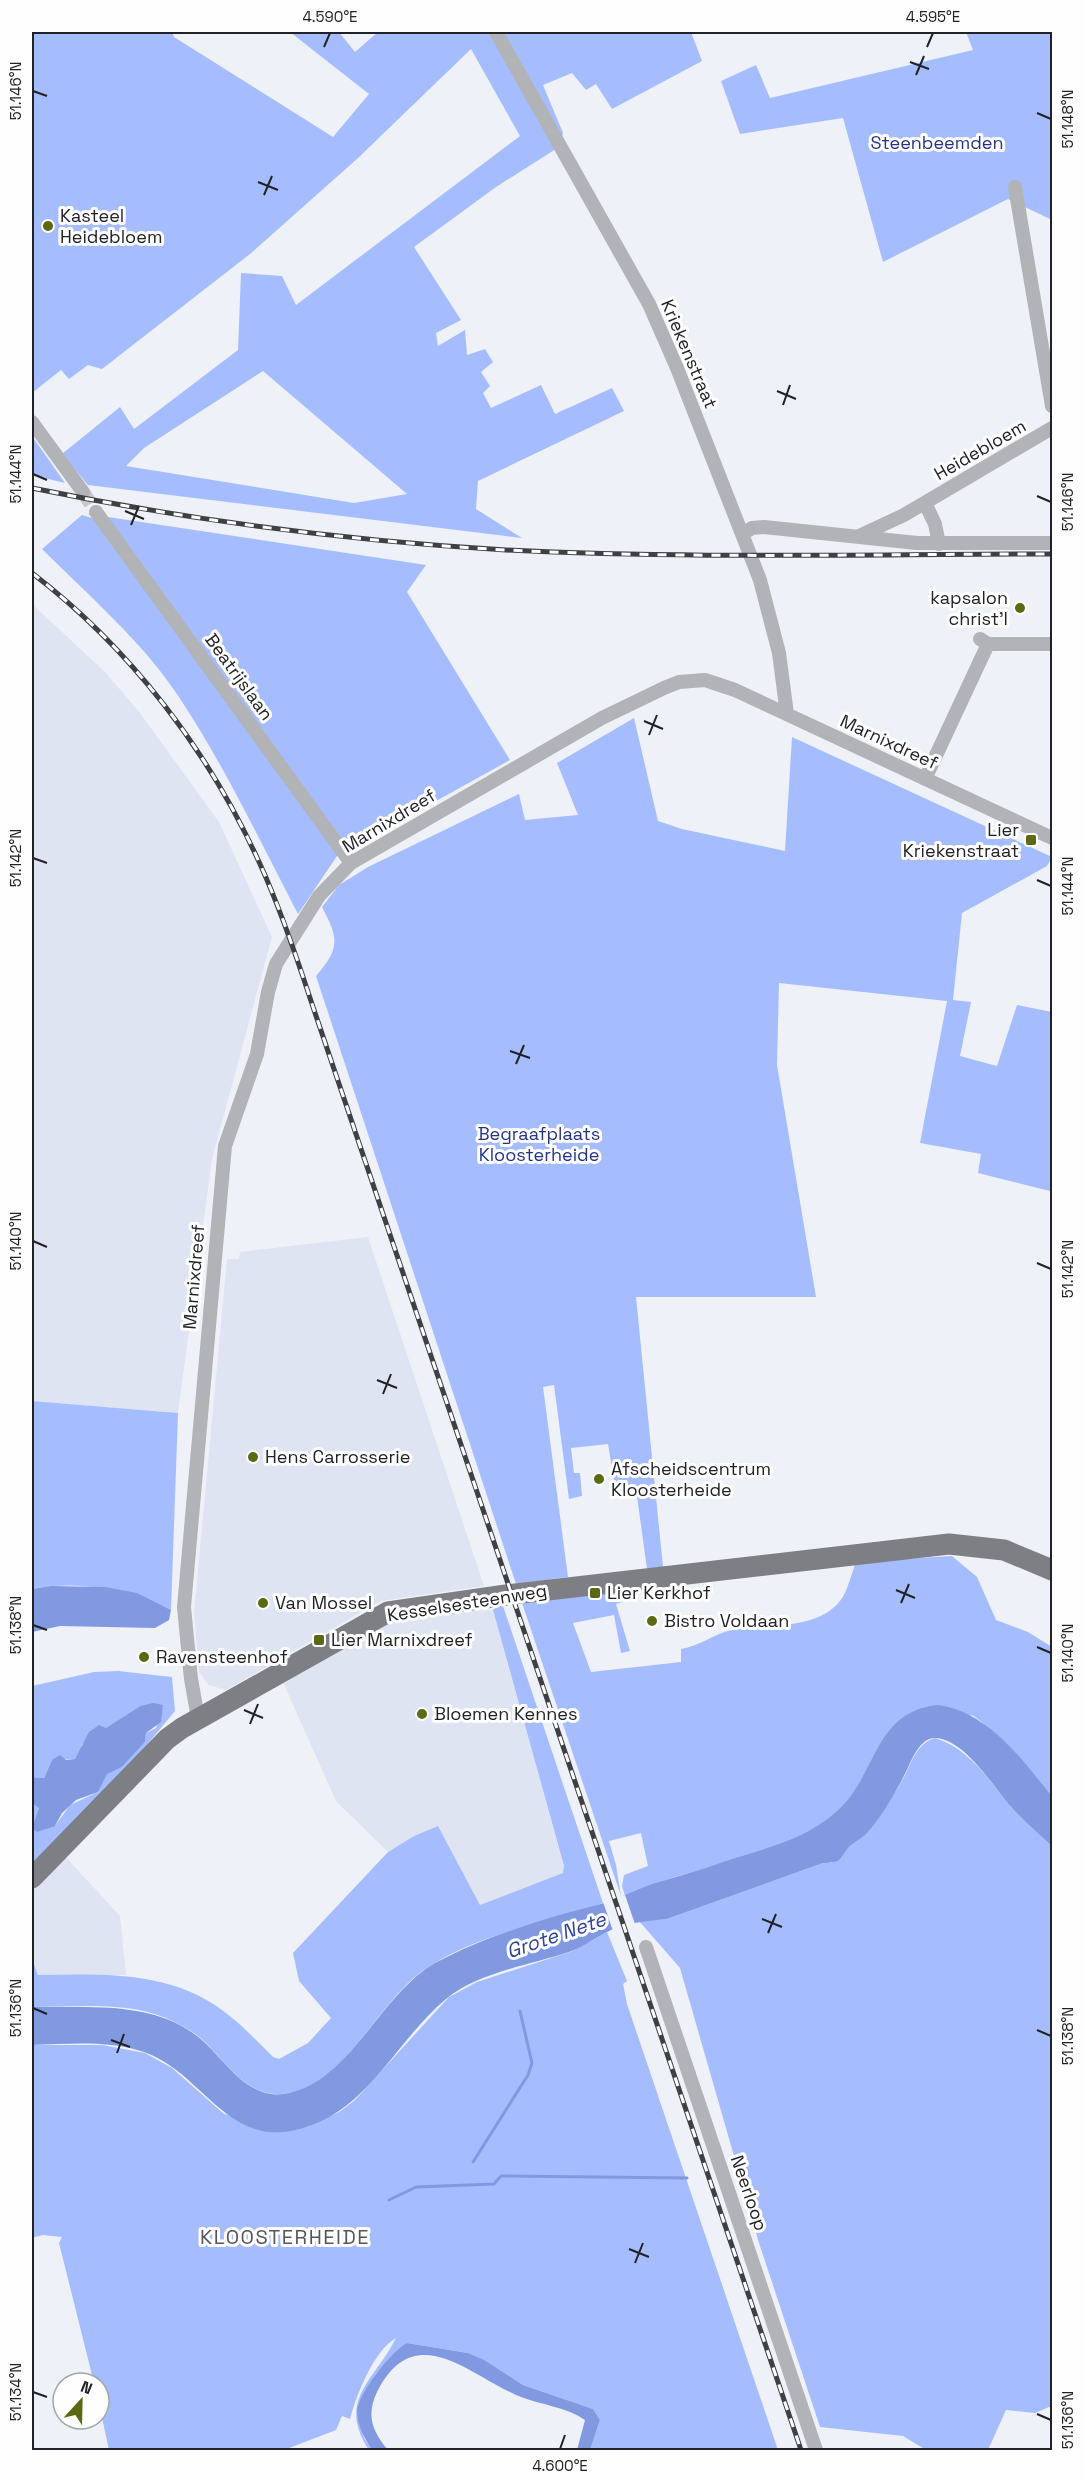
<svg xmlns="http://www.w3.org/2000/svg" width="1084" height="2482" font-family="'Space Grotesk',sans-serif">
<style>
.built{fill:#dfe4f3}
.green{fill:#a5bdff;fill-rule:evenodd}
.water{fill:#8099e0}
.pier{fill:#eef1f8}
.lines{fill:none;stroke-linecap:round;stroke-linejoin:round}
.stream{stroke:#8099e0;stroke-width:3}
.street-tunnel{stroke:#c5c8ce;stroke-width:14;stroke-dasharray:14 7;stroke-linecap:butt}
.street{stroke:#b1b3b6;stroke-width:14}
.primary{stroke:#7d7f85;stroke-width:21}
.rail-casing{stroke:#3f4044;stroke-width:5}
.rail{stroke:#fefefe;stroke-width:3;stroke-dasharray:9;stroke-linecap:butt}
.ticks{fill:none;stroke:#212225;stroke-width:2}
.poi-dot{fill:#5b6912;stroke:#fefefe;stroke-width:2}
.labels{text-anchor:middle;stroke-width:6;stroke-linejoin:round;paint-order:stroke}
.park-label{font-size:18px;fill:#233487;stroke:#fefefe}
.poi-label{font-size:18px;fill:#212225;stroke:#fefefe;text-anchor:start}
.street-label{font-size:18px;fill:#212225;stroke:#fefefe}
.water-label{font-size:20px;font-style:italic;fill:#2f4498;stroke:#fefefe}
.neighbourhood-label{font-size:20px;letter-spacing:1.5px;fill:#54565c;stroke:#fefefe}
.neatline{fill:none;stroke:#212225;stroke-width:2}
.ticks-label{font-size:15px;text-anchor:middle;fill:#212225}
</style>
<rect width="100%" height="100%" fill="#eef1f8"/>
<!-- built -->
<path class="built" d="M32,604l73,68 35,41 79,109 53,115 -60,222 -34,254 -146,-12z
M368,1237l116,349 -103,15 -155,89 -17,-5 -10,-13 -5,-59 33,-354h12l1,-7z
M493,1610l72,261 -12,8 -73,26 -42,-79 -24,10 -26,16 -52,-51 -54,-121 97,-57 24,-7z
M63,1854l57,62 6,59h-88l-6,-16v-73z"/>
<!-- green -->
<path class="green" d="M32,32h140l2,5 159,100 36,-43 -79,-62h49l16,20 23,-20h313l11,29 -90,48 -16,-25 -10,6 -14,-17 -29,12 20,48 -4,14 -63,40 -82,60 47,73 -25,13 2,13 27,-16 2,25 18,-6 8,13 -12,10 9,14 -7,7 8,15 50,-23 14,29 57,-26 12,23 -146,70 -2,28 46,29 -434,-53 -26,-31 58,-47 14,22 104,-79 3,-77 41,3 14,29 224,-169 -49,-87 -113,109 -108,96 -148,115 -14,-4 -19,14 -8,-9 -29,23zM263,371l144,123 -53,9 -228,-37 18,-18z
M966,32h86v188l-44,-21 -125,63 -40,-144 -103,16 -19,-53 35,-16 14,33 203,-48z
M32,436l33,47 -33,-8z
M82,515l29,9 -3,-7 318,48 -19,27 103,168 -173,96 -39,58c-38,-73 -74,-149 -119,-217 -37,-56 -90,-101 -137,-148z
M634,718l24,103 24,8 103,22 7,-114 260,120 -5,9 -85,47 -9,87 18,2 -11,54 37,10 20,-61 35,7v168l-2,11 -72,-18 3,-19 -61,-11 27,-142 -168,-18 -2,82 39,232h-180l27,270 -16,2 -11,-80 -20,3 -8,-48 -37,4 3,25h6l2,23 -13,3 -15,-114 -11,2 25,190 -52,7 -200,-608c24,-28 23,-37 6,-69l17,-22 29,-18 151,-73 6,26 53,-5 -21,-52z
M32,1401l146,12 -7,197c-45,-21 -91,-30 -139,-21z
M952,1556l25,21 19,43 32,12 24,15v149c-24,-28 -48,-60 -80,-81l-99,42c-10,21 -20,42 -38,57 -51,42 -124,49 -184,71 -9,3 -17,8 -26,11l-3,-10 2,-11 24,-9 -7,-33 -32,8 7,24 5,31 -100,-296 98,-12 3,14 -6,2 14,47 -9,2 -7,-38 -41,8 18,49 90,-10v-13c19,-3 32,-15 51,-19 35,-7 84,1 108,-29 8,-10 11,-27 16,-39z
M502,1603l101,300c-58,20 -131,32 -182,69 -44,32 -81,120 -140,122 -38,2 -57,-37 -83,-58 -9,-7 -21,-13 -32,-18 -40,-17 -92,-11 -134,-11v-48l6,16c62,-1 131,-5 184,35 18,13 35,31 51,47l6,2 29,-16 23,-25 -32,-37 -6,-28 95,-101 26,-16 24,-10 42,79 83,-32 1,-7 -71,-256z
M118,1671l54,6 3,34 -30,36 -113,120v-64l7,4 -2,10 18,9 15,-21 28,-13 9,-19 15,-6 23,-25 1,-9 10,-5 7,-23 -23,1 -58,38 -1,7 -6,8 -23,1 -8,18 -12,-1v-91l62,-14z
M935,1738c35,11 54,42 76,69 13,14 28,27 41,39v563l-3,-2 -14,6 -29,-3 -18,40h-62l-23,-14 -83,-9 -61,-184 -79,-275 -41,-47 28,-2 156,-56h9c26,-26 52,-50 70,-82 9,-16 13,-37 33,-43z
M607,1932l20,49 -4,3 4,20 151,446h-188l10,-30 -7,-11 -70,-24 -55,-32 -61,-10 -31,31 -18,31 6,33 8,12h-3c-33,-50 6,-70 27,-112 -22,12 -40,58 -46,81l-8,-3 -6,14 -52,20h-175l-10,-46v-21h-5l-35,-140 3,-6 -19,-2 -11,3v-193h70l43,8 27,15 52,46 83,13 32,-15 15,-11 95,-104 28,-15 96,-31z"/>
<!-- water -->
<path class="water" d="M51,1586l54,1 32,6 34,17 -2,10 -14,8 -95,-2 -28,6v-43z
M153,1703l10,2 -2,17 -15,11 -1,9 -23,25 -15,7 -9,18 -22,8 -14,13 -7,13 -18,6 -5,-4 7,-20 -7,-5v-26l12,1 8,-18 8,-5 6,5 9,-1 14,-27 10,-7 7,3 34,-22z
M938,1705c51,7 83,54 114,91v50c-13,-12 -27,-24 -40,-38 -17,-19 -48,-70 -77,-70 -18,0 -26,30 -33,42 -10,18 -22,39 -36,54 -5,5 -14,9 -18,14 -9,11 -6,15 -25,15l-156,56c-22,2 -43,4 -62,14 -12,6 -23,15 -36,19 -39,13 -90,20 -123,47 -53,44 -80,118 -155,132 -66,12 -91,-60 -147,-79 -35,-12 -76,-8 -112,-7v-38c55,1 119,-7 165,29 27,21 48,63 86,58 65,-8 97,-100 152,-131 50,-27 108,-44 162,-58 19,-5 36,-14 55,-21 26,-8 52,-15 77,-24 38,-12 77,-21 107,-48 42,-36 36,-100 102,-107z
M407,2343l61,10 16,7 39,25 70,24 7,11 -10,30h-13l8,-30c-19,-13 -43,-15 -64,-23 -50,-20 -106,-81 -144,-5 -11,23 -5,39 11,58h-16c-7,-11 -15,-25 -15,-39 1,-17 35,-61 50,-68z"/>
<!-- pier -->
<path class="pier" d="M625,1895l10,29 -22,7 -10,-29z"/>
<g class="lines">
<!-- stream -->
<path class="stream" d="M473,2162l55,-87 4,-12 -12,-52
M389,2200l27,-13 78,-3 7,-8 186,2"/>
<!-- street-tunnel -->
<path class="street-tunnel" d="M83,492l13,20"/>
<!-- street -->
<path class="street" d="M496,32l153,272 28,64 83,212 19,73 8,61
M1015,187l37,219
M32,422l51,70
M925,503l10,21 4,20
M96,512l255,351
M742,534l10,-6 12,-1 153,16h135
M859,536l45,-21 148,-87
M988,644h64
M925,779l63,-135 -8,-5
M198,1718l-7,-39 -7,-72 41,-461 32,-92 11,-62 8,-28 43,-68 32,-33 251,-145 62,-30 15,-6 26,-2 30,10 317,148
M646,1947l170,503"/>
<!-- primary -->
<path class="primary" d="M32,1878l135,-139 15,-11 206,-116 118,-17 443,-51 55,6 48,20"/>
<!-- rail casing -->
<g class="rail-casing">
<path id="rail" d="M32,488c156,32 315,53 474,62 182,9 365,4 546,4
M32,573c98,75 177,178 228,291 20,44 36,91 51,137l490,1449"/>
</g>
<!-- rail -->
<use href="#rail" class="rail"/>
</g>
<!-- ticks -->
<path class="ticks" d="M324,47l6,-14M927,47l6,-14M910,62l19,7M916,75l8,-19M33,91l14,5M1037,113l14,6M258,182l20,8M264,195l8,-19M777,391l19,8M783,405l7,-20M33,474l14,6M1037,496l14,6M125,511l19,8M131,525l8,-19M644,721l19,8M649,735l8,-20M33,858l14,5M1037,880l14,6M510,1051l20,7M516,1064l8,-19M33,1241l14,6M1037,1263l14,6M377,1380l20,8M383,1394l8,-20M896,1590l19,8M901,1603l8,-19M33,1625l14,5M1037,1647l14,6M244,1710l19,8M250,1724l8,-20M762,1919l20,8M768,1933l8,-19M33,2008l14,6M1037,2030l14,6M111,2040l19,7M117,2053l7,-19M629,2249l20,8M635,2263l8,-20M33,2392l14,5M1037,2414l14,6M560,2449l5,-14"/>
<!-- markers -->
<g class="poi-dot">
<circle cx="48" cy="226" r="6"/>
<circle cx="1020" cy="608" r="6"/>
<rect x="1025" y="834" width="12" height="12" rx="3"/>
<circle cx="253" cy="1457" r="6"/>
<circle cx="599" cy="1479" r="6"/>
<rect x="589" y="1587" width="12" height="12" rx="3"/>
<circle cx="263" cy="1603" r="6"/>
<circle cx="652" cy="1621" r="6"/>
<rect x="313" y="1634" width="12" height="12" rx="3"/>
<circle cx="144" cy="1657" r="6"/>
<circle cx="422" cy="1714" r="6"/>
</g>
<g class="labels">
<!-- park labels -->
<g class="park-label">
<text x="937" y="149">Steenbeemden</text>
<text x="539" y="1140">Begraafplaats<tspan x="539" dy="21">Kloosterheide</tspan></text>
</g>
<!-- poi labels -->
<g class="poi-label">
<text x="60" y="222">Kasteel<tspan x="60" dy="21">Heidebloem</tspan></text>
<text x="1008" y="604" text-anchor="end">kapsalon<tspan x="1008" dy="21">christ'l</tspan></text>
<text x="1019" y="836" text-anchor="end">Lier<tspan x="1019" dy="21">Kriekenstraat</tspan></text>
<text x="265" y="1463">Hens Carrosserie</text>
<text x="611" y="1475">Afscheidscentrum<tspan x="611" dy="21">Kloosterheide</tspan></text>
<text x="607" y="1599">Lier Kerkhof</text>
<text x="275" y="1609">Van Mossel</text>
<text x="664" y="1627">Bistro Voldaan</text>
<text x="331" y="1646">Lier Marnixdreef</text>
<text x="156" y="1663">Ravensteenhof</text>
<text x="434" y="1720">Bloemen Kennes</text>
</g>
<!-- street labels -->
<g class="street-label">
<text transform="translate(689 354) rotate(67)" y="6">Kriekenstraat</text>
<text transform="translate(980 450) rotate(-30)" y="6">Heidebloem</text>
<text transform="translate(239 677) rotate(54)" y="6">Beatrijslaan</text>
<text transform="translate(889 742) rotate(25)" y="6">Marnixdreef</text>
<text transform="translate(389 821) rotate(-31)" y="6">Marnixdreef</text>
<text transform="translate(194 1277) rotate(-85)" y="6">Marnixdreef</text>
<text transform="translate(467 1603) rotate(-9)" y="6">Kesselsesteenweg</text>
<text transform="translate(749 2193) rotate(71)" y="6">Neerloop</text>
</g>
<!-- water labels -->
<g class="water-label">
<text transform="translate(556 1935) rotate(-19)" y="7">Grote Nete</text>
</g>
<!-- neighbourhood labels -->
<g class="neighbourhood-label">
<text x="285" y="2244">KLOOSTERHEIDE</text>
</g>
</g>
<!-- border -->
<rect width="1084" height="2482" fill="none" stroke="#fefefe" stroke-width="66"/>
<!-- north arrow -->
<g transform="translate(81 2401) rotate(22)"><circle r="28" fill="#fefefe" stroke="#a6a6a7" stroke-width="1.5"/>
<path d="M0-4.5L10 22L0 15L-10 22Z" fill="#5b6912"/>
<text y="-9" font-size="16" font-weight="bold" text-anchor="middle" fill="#212225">N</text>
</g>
<rect x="33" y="33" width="1018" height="2416" class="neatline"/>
<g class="ticks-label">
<text x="330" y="22">4.590°E</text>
<text x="933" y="22">4.595°E</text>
<text transform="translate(16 91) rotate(-90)" y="5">51.146°N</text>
<text transform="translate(1068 119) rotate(-90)" y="5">51.148°N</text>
<text transform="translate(16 474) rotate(-90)" y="5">51.144°N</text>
<text transform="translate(1068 502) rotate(-90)" y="5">51.146°N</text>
<text transform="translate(16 858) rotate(-90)" y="5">51.142°N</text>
<text transform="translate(1068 886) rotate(-90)" y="5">51.144°N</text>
<text transform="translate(16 1241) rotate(-90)" y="5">51.140°N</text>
<text transform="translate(1068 1269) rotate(-90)" y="5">51.142°N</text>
<text transform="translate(16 1625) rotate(-90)" y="5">51.138°N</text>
<text transform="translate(1068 1653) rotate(-90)" y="5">51.140°N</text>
<text transform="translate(16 2008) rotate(-90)" y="5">51.136°N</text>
<text transform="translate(1068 2036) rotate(-90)" y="5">51.138°N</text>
<text transform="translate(16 2392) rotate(-90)" y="5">51.134°N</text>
<text transform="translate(1068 2420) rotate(-90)" y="5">51.136°N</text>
<text x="560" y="2471">4.600°E</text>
</g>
</svg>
